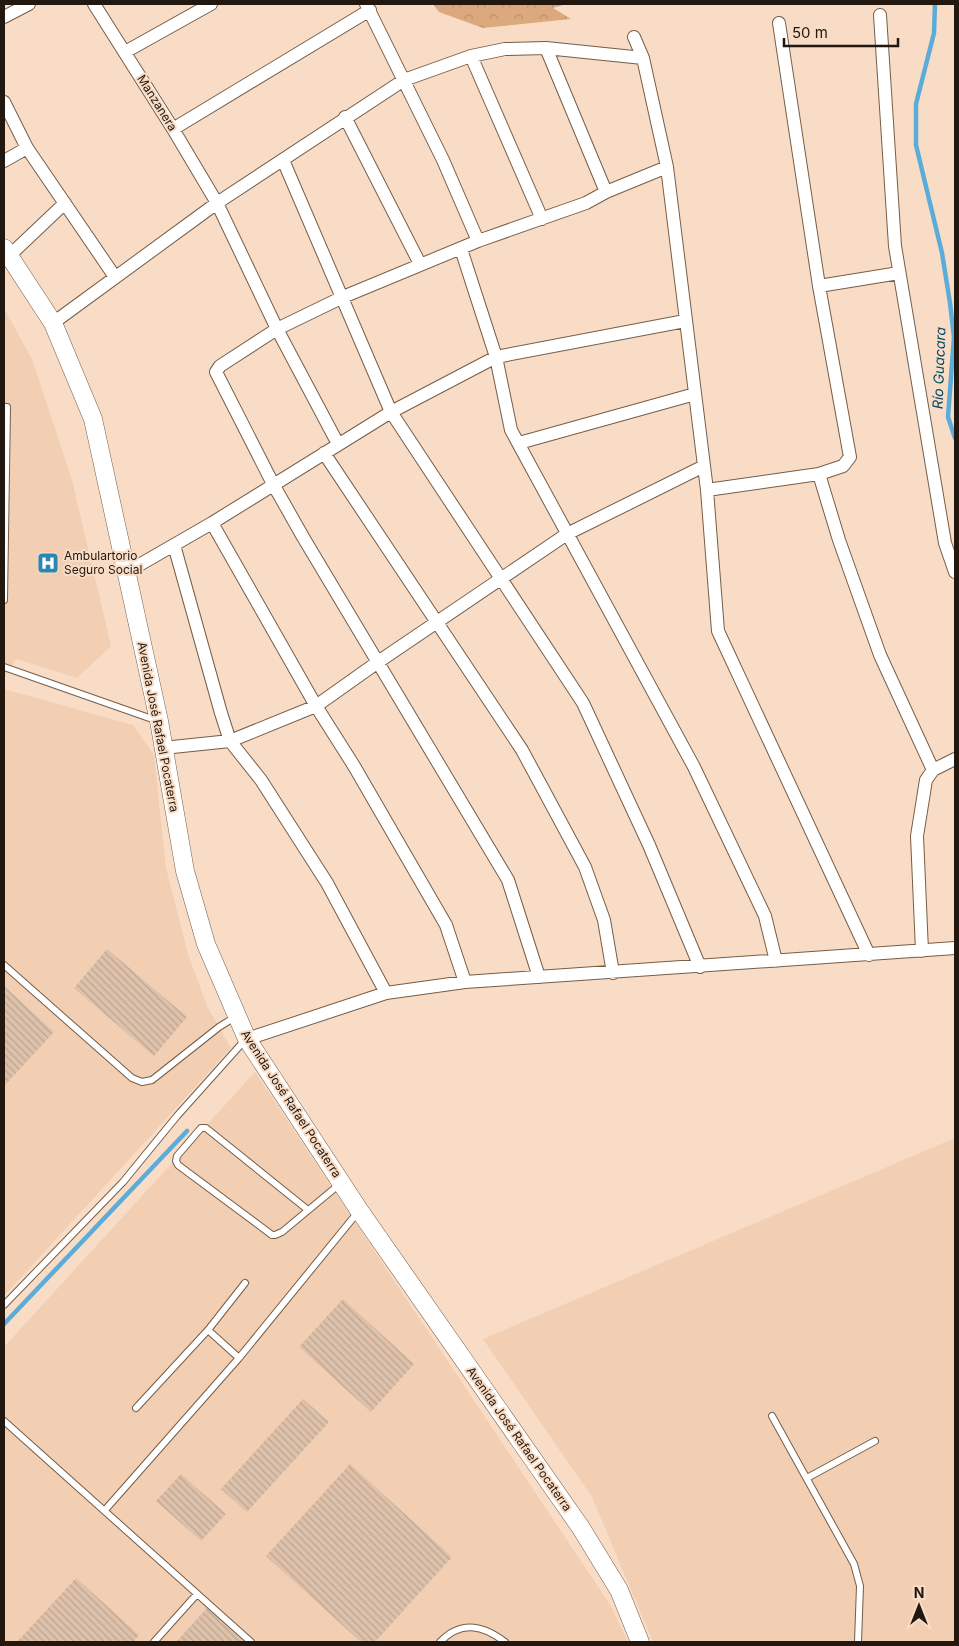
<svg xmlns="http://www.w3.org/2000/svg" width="959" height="1646" font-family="Inter,sans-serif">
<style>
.built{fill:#f2cfb3}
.forest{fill:url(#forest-crowns)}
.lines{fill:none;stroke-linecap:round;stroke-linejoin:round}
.stream{stroke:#5cacda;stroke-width:4.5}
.building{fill:url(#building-back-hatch)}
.lane-casing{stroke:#765d48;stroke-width:8}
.street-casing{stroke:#765d48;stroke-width:14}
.secondary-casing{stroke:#765d48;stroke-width:19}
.lane{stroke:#fff;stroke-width:6}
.street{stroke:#fff;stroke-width:12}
.secondary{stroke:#fff;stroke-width:18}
.labels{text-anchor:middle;stroke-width:4;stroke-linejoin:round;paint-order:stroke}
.street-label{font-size:12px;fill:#22180f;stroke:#f9dcc5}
.poi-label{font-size:12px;fill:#22180f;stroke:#f9dcc5;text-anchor:start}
.water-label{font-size:14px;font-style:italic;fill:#034867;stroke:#f9dcc5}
</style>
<defs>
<pattern id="forest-crowns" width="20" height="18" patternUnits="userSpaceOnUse" patternTransform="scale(1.25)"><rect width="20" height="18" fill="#dca97e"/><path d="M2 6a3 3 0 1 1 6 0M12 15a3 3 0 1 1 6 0" fill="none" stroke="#bc916c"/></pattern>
<pattern id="building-back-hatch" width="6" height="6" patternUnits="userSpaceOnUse" patternTransform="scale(1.25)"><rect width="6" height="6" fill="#ddc1aa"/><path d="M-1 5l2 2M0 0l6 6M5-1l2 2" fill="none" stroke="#bda591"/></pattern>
</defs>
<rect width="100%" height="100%" fill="#f9dcc5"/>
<!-- built -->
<path class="built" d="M4,308l28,51 40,121 39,166 -34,32 -61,-19 -12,19z
M4,689l129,36 21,30 12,113 22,86 19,52 24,42 -227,248z
M255,1072l356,534 17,36h-624v-295z
M955,1138v504h-302l-61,-145 -109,-158z"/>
<!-- forest -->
<path class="forest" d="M433,4h133l-13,4 18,11 -88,9 -44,-16z"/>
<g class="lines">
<!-- stream -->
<path class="stream" d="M935,4l-1,29 -18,71v41l26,108 8,50 4,34 -6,80 7,21
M4,1324l183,-193"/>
</g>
<!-- building -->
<path class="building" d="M107,949l80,68 -33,39 -80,-68z
M4,986l50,46 -50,54z
M343,1299l71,65 -43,48 -72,-65z
M303,1399l26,23 -82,90 -26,-23z
M350,1464l102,93 -77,85h-14l-95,-86z
M181,1474l45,40 -25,27 -45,-40z
M76,1578l63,57 -6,7h-116z
M208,1607l38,35h-70z"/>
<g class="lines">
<!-- lane casing -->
<g class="lane-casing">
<path id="lane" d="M4,407h3l-3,193
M4,667l151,53
M4,965l128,113 10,4 10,-2 67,-53 16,-10
M308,1210l-102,-82h-5l-24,28 -1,5 2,4 94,70h3l7,-3 59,-49
M4,1305l119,-123 54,-66 68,-76
M208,1330l31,28
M136,1408l72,-78 37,-47
M772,1416l82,148 6,22 -2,56
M4,1421l247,221
M807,1478l68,-37
M105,1510l134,-152 119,-146
M154,1642l43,-48
M440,1642c21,-22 43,-17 65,0"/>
</g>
<!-- street casing -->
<g class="street-casing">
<path id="street" d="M94,4l79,125 44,74 60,126 61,115
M366,4l77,156 35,81
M880,15l15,231 50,297 10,29
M4,17l25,-13
M634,37l9,21 24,109 40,323 11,141 151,324
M546,48l60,144
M125,52l86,-48
M471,56l71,163
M4,102l23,46 88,129
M345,117l75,147
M173,129l197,-119
M283,160l108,252 192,291 66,142 51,122
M4,161l23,-13
M461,249l35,108 15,73 183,337 71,149 11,45
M9,256l56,-53
M819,286l80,-13
M53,323l164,-120 187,-123 67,-24 34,-7 41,-1 97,10
M519,443l176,-49
M324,453l198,297 63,117 19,53 9,53
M819,474l20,66 41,115 53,115
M707,490l112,-16 24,-8 7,-9 -31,-171 -40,-263
M212,523l104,183 38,60 92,159 19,57
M174,545l47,168 9,28 31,39 66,103 59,110
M127,572l85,-49 179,-111 105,-55 189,-36
M163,748l67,-7 86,-35 62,-44 189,-128 137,-68
M922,951l-5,-115 9,-56 7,-10 22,-11
M539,977l-31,-97 -205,-343 -30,-53 -57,-112 4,-6 57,-37 66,-32 135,-56 108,-38 20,-11 61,-25
M247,1039l139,-46 79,-11 490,-34"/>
</g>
<!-- secondary casing -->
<g class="secondary-casing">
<path id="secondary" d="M4,248l49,75 40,96 66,302 26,150 21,73 41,95 112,171 222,318 38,62 21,52"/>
</g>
<!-- lane -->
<use href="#lane" class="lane"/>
<!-- street -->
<use href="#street" class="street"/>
<!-- secondary -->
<use href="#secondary" class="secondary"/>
</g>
<!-- icons -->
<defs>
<g id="hospital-square" transform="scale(1.125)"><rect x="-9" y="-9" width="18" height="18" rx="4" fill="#2c86b3" stroke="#f9dcc5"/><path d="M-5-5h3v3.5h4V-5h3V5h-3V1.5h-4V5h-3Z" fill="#fff"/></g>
</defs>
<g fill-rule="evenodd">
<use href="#hospital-square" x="48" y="563"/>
</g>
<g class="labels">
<!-- street labels -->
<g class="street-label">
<text transform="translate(157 103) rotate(58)" y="4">Manzanera</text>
<text transform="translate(158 727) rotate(79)" y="4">Avenida José Rafael Pocaterra</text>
<text transform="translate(291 1104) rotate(57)" y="4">Avenida José Rafael Pocaterra</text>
<text transform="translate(519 1439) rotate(55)" y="4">Avenida José Rafael Pocaterra</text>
</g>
<!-- poi labels -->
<g class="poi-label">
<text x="64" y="560">Ambulartorio<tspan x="64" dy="14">Seguro Social</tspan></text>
</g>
<!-- water labels -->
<g class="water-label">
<text transform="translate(939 368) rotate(-88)" y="5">Río Guacara</text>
</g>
</g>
<!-- border -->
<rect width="959" height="1646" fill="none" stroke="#22180f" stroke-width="10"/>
<!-- north arrow -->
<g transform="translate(919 1606)" stroke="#f9dcc5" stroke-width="4" paint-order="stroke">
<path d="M0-4L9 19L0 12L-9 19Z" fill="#22180f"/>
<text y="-8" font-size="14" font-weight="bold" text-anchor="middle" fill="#22180f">N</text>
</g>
<!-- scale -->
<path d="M784 38v8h114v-8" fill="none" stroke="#22180f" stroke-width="2.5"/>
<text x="792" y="38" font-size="15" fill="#22180f" stroke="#f9dcc5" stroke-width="4" paint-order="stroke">50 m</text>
</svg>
